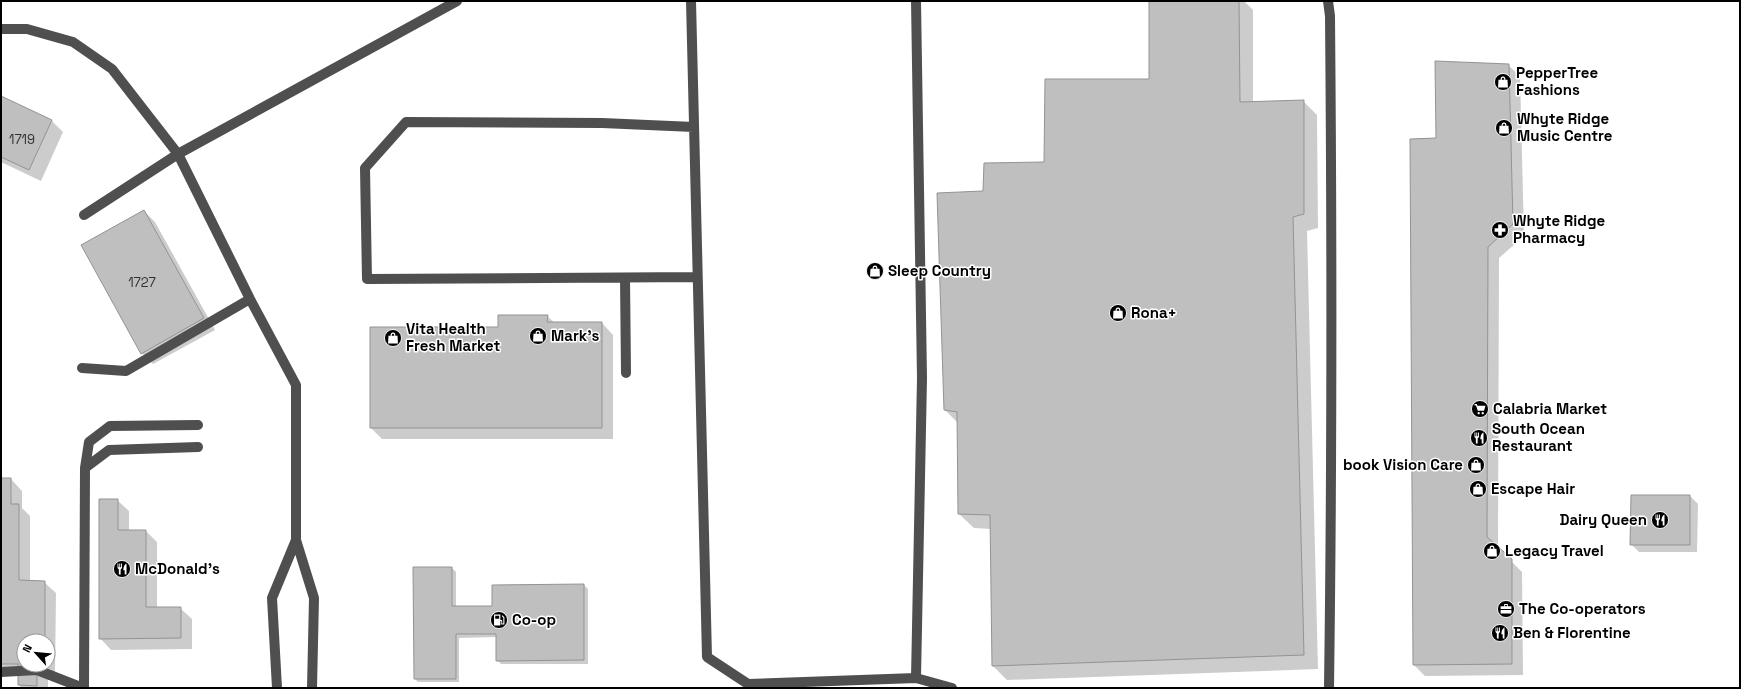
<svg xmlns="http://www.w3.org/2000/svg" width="1741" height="689" font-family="'Space Grotesk',sans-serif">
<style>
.shadow{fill:#0003;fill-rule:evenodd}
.building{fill:#bfbfbf;stroke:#939393}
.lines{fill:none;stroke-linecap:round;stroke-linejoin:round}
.minor{stroke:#4f4f4f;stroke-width:10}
.labels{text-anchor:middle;stroke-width:3;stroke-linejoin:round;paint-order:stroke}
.number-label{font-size:13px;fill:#303030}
.poi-label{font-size:15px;font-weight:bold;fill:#000;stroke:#fff;text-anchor:start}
</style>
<rect width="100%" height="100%" fill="#fff"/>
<!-- shadow -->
<path class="shadow" d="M1150,1h94l9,9v93l50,-2 14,14 1,113 -11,3 11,438 -311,11 -14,-14 -2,-137 -17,-1 -15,-14 -1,-91 -13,-13 39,-218 61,-29 105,-83z
M1508,65l12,11 4,160 -25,22 -1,290 24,24 1,103 -98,1 -11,-11 23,-526z
M1,97l51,24 11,11 -22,49 -40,-19z
M144,211l11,11 60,108 -62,34 -11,-11z
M547,316l8,7h47l11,12v104h-231l-11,-11v-100h128z
M1,479h10l11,12v17l8,8v66h14l12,11 -1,80h-7v15h-26l-3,-3v-10h-18zM24,641h24v24h-24z
M1632,496h58l8,8 -1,48h-58l-8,-8z
M117,500l12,11v20h17l11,11v66h23l12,11v30l-81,1 -11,-12z
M452,568l4,4v35h37l91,-22 4,4v75h-87l-4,-4v-23l-38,1v44h-41l-3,-3z"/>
<!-- building -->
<path class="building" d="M1149,1h90l1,101 64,-2v114l-11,3 11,438 -312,11 -2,-151 -32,-1 -1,-102 -13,-2 -7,-217 46,-2 1,-28 60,-1 1,-83h104z
M1435,61l74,3 4,160 -25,23 -1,290 25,22v105l-99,1 -3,-526 26,-1z
M1,96l51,24 -23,50 -28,-13z
M144,210l60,108 -63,36 -60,-109z
M498,315h50l-1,7h55v106h-232v-101h128z
M1,478h10v26h8v76l26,1v60h-21v24h13v21l-19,-1v-21h-17z
M1631,495h59v50h-60z
M99,499h19v31h28v77h35v31l-82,1z
M413,567h39v39h40v-21l92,-1v76l-88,1v-27h-40v45h-42z"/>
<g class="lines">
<!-- minor -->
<path class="minor" d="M691,1l16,656 41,27 168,-6 6,-300 -6,-377
M1328,1l2,15c2,224 2,448 -1,672
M1,29h26l46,13 39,27 66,85 72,145 46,86v155l18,58 -2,90
M694,127l-92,-4 -196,-1 -41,46 2,111 330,-2
M84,215l94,-61 279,-153
M625,278l1,95
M82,368l44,3 124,-72
M85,468l24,-18 89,-3
M1,672l36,-2 46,18
M916,678l36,10
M84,688l1,-220 4,-26 21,-16 88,-1
M277,688l-5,-90 24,-58"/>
</g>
<!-- icons -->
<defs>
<g id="shop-disc" transform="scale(0.9)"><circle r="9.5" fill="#000" stroke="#fff"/><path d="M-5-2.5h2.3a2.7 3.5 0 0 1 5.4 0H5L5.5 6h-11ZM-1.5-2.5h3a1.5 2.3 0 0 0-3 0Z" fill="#fff"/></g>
<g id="pharmacy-disc" transform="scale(0.9)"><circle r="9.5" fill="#000" stroke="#fff"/><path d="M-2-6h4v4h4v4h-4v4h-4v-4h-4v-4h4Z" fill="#fff"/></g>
<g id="supermarket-disc" transform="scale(0.9)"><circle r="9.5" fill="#000" stroke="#fff"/><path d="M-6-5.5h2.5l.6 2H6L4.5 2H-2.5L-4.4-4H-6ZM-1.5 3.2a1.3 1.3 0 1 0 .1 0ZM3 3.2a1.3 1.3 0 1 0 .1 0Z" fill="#fff"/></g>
<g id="restaurant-disc" transform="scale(0.9)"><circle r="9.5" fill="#000" stroke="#fff"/><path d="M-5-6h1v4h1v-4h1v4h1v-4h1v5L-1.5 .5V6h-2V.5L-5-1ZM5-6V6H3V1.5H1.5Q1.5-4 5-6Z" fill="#fff"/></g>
<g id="office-disc" transform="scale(0.9)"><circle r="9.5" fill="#000" stroke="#fff"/><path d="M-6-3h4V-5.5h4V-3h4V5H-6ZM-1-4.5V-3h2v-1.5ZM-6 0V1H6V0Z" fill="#fff"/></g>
<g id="fuel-disc" transform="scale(0.9)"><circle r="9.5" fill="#000" stroke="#fff"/><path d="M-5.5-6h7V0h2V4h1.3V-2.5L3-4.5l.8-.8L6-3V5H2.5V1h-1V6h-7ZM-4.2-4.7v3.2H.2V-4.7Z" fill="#fff"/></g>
</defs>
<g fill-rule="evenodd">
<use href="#shop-disc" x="1503" y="82"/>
<use href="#shop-disc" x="1504" y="128"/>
<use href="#pharmacy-disc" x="1500" y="230"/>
<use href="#shop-disc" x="875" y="271"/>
<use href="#shop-disc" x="1118" y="313"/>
<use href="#shop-disc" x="538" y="336"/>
<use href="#shop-disc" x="393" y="338"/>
<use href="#supermarket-disc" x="1480" y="409"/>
<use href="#restaurant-disc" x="1479" y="438"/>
<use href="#shop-disc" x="1476" y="465"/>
<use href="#shop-disc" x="1478" y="489"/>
<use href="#restaurant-disc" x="1660" y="520"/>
<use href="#shop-disc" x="1492" y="551"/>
<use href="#restaurant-disc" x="122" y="569"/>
<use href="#office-disc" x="1506" y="609"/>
<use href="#fuel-disc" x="499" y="620"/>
<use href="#restaurant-disc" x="1500" y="633"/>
</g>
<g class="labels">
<!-- number labels -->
<g class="number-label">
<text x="22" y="144">1719</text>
<text x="142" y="287">1727</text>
</g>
<!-- poi labels -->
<g class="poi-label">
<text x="1516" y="78">PepperTree<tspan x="1516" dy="17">Fashions</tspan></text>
<text x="1517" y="124">Whyte Ridge<tspan x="1517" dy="17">Music Centre</tspan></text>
<text x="1513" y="226">Whyte Ridge<tspan x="1513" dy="17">Pharmacy</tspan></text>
<text x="888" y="276">Sleep Country</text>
<text x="1131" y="318">Rona+</text>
<text x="406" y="334">Vita Health<tspan x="406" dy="17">Fresh Market</tspan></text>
<text x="551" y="341">Mark's</text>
<text x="1493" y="414">Calabria Market</text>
<text x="1492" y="434">South Ocean<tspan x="1492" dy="17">Restaurant</tspan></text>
<text x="1463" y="470" text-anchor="end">book Vision Care</text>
<text x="1491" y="494">Escape Hair</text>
<text x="1647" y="525" text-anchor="end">Dairy Queen</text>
<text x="1505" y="556">Legacy Travel</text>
<text x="135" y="574">McDonald's</text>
<text x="1519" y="614">The Co-operators</text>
<text x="512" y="625">Co-op</text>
<text x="1513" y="638">Ben &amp; Florentine</text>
</g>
</g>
<!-- border -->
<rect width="1741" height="689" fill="none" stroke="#000000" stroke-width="4"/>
<!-- north arrow -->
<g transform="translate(36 653) rotate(297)"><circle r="19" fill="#ffffff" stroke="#999999"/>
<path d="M0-3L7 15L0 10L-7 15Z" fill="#000000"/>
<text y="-6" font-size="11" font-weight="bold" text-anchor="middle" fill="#000000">N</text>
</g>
</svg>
